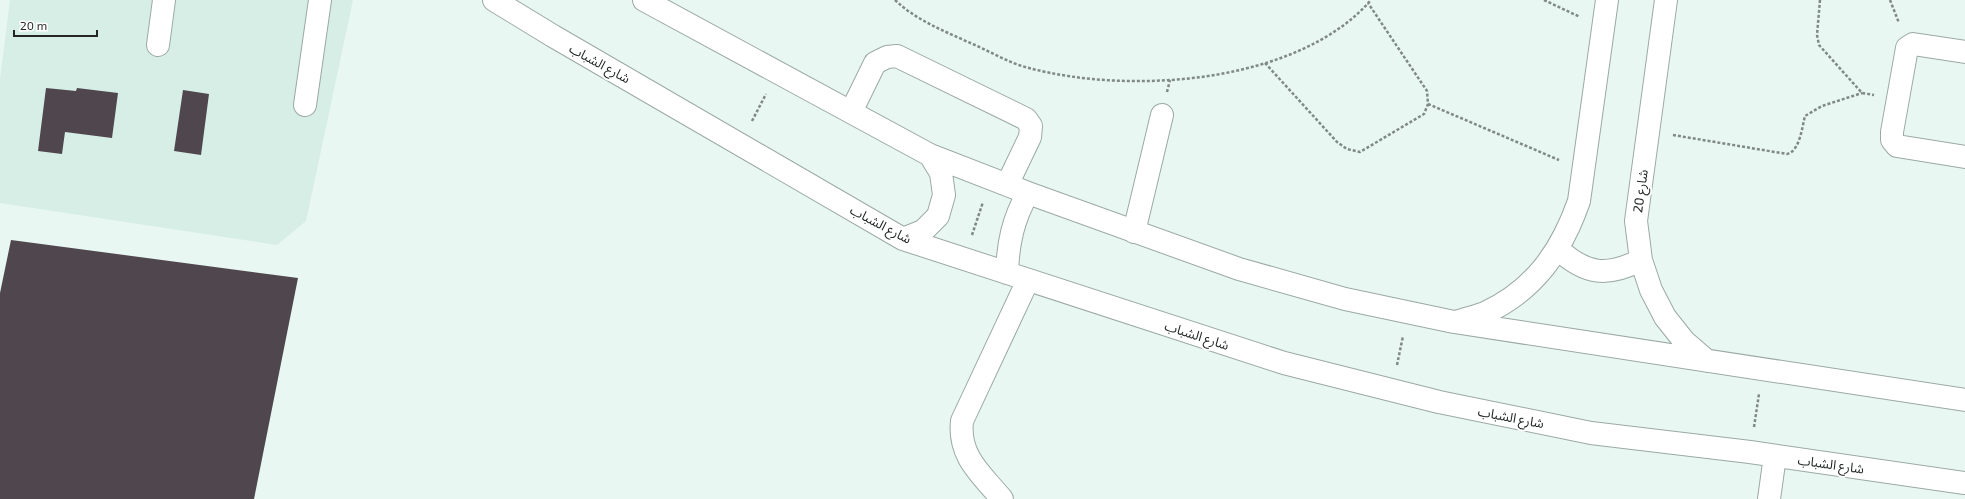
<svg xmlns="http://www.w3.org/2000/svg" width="1965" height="499" font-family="'Exo 2','Noto Sans Arabic',sans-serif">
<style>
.built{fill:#d6eee6}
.building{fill:#50464d}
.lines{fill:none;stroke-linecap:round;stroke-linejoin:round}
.minor-casing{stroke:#9ba9a5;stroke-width:24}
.path{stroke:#808986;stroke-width:2.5;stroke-dasharray:3 2;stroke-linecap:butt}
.minor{stroke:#fff;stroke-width:22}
.labels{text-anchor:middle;stroke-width:4;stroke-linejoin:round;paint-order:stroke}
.street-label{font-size:13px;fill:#222725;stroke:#fff}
</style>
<rect width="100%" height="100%" fill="#e8f7f2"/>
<!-- built -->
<path class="built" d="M10,0h343l-47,221 -29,24 -277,-42v-124z"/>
<!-- building -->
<path class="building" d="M46,88l30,3 1,-3 41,5 -6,45 -47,-6 -3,22 -24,-3z
M183,90l26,4 -8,61 -27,-4z
M11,240l287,38 -44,221h-254v-206z"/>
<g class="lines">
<!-- minor casing -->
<g class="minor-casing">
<path id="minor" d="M494,0l59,36 350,203 381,124 155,39 152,31 159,19 215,31
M644,0l286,155 98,38 211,76 106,30 109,23 511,78
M1666,0l-30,221 5,39 10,30 14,27 19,24 23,20
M158,45l6,-45
M1965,52l-52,-8 -6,4 -15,84v8l5,6 68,11
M305,105l15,-105
M851,112l24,-49 12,-6 10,-1 129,63 5,7 -1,11 -23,48
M1134,232l28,-117
M903,239l20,-8 15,-15 6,-21 -3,-22 -11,-18
M1558,249c28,26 49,28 83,11
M1007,273c1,-30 6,-54 21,-80
M1459,321c9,-3 18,-5 26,-8 50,-23 77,-63 94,-112l28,-201
M1002,499c-21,-25 -44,-43 -40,-78l66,-141
M1769,499l6,-43"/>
</g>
<!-- path -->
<path class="path" d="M895,0c21,20 47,30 73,42 20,8 40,21 61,26 101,27 269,16 342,-68
M1544,0l36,17
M1820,0l-3,35 2,10 43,48 12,2
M1890,0l9,23
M1265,63l72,79 10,7 13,3 64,-38 4,-10 -1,-13 -59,-88
M1167,92l3,-12
M1428,104l131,56
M752,121l14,-27
M1673,135l114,19c13,-3 15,-27 18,-38l17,-10 40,-13
M972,235l11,-33
M1397,365l6,-29
M1754,427l5,-33"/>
<!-- minor -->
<use href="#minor" class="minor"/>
</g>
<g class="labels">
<!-- street labels -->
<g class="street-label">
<text transform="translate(600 63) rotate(29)" y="5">شارع الشباب</text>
<text transform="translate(1640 191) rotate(-82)" y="5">شارع 20</text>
<text transform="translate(881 224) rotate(28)" y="5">شارع الشباب</text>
<text transform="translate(1197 335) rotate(18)" y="5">شارع الشباب</text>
<text transform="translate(1511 417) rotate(11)" y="5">شارع الشباب</text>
<text transform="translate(1831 464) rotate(8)" y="5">شارع الشباب</text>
</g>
</g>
<!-- scale -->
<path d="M14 30v6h83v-6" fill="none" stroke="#222725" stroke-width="2"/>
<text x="20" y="30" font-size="12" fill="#222725" stroke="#ffffff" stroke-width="3" paint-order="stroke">20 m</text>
</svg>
